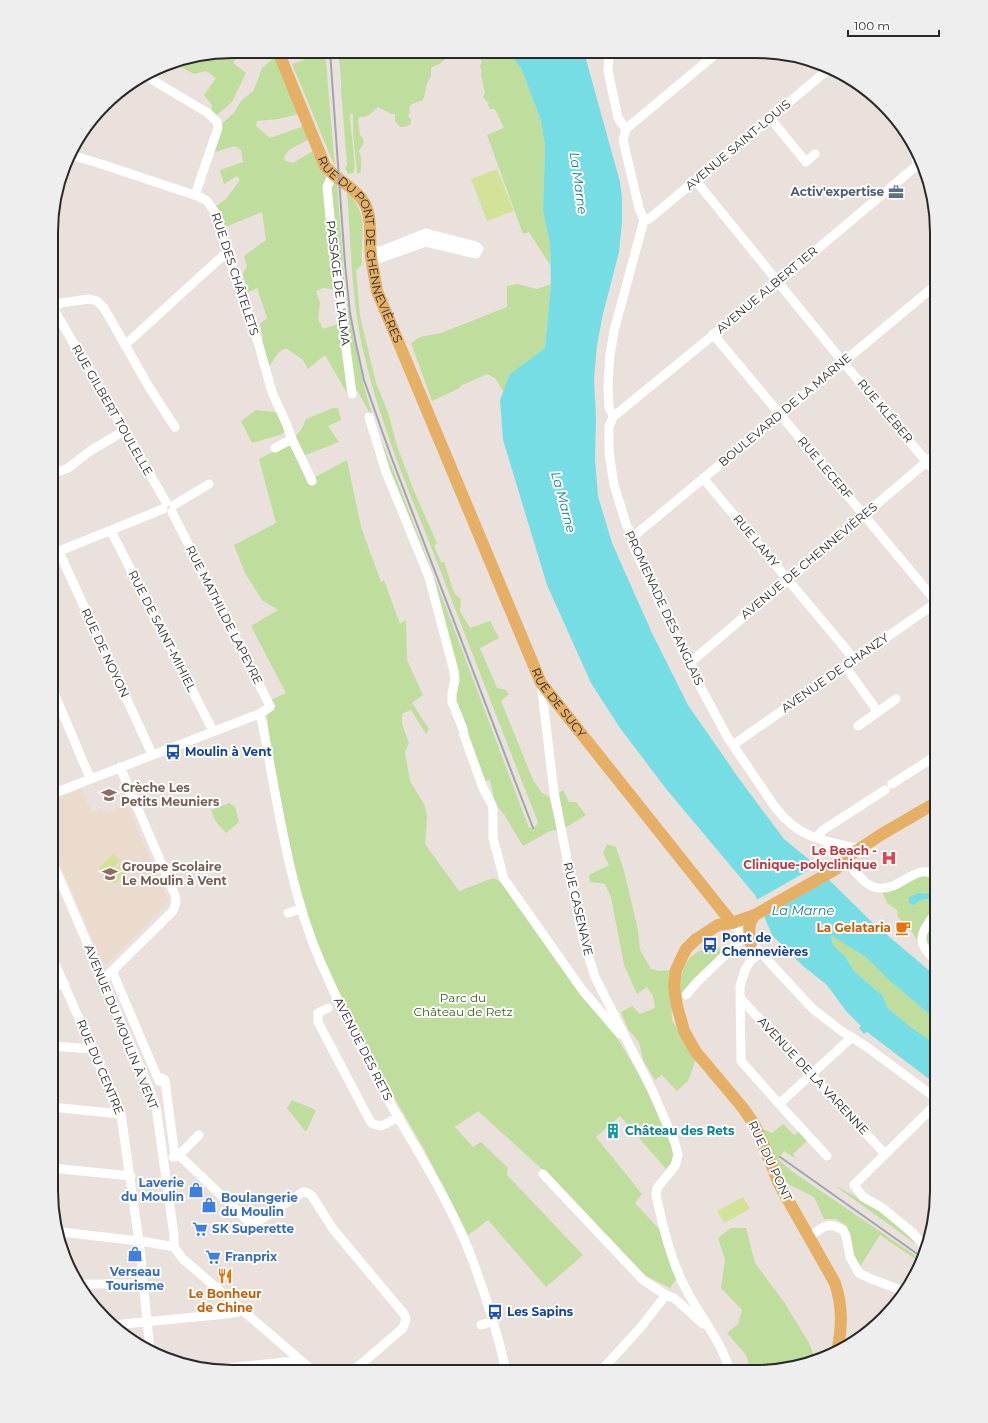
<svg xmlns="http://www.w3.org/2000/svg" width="988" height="1423" font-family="Montserrat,sans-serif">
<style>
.education{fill:#ebdbcc}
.green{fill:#bfdd9c;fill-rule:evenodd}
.pitch{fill:#d2e399}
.water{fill:#77dde5}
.pier{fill:#eae1dc}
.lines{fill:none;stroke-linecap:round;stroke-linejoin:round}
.minor{stroke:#fff;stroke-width:9}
.major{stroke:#e5af66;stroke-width:12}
.rail{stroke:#9fa6b2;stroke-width:2}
.labels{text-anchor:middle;stroke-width:4;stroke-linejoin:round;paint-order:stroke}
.street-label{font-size:12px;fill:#292929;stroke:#fff}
.service-label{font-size:12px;font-weight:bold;fill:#4e5e75;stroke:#fff;text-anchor:end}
.transit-label{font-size:12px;font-weight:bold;fill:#164399;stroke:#fff;text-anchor:start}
.education-label{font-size:12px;font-weight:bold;fill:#785e54;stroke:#fff;text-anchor:start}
.health-label{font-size:12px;font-weight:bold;fill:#be3a42;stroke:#fff;text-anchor:end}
.food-label{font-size:12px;font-weight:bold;fill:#c56008;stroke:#fff;text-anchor:end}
.park-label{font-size:12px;fill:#39601f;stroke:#fff}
.culture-label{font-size:12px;font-weight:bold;fill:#0d838f;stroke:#fff;text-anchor:start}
.shop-label{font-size:12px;font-weight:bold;fill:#366cbe;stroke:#fff;text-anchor:start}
.water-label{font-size:13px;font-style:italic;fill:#187d8e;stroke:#fff}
.rim{fill:none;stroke:#292929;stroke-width:2}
</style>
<rect width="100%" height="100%" fill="#eae1dc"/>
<!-- education -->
<path class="education" d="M82,789l9,23 10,-4 2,3 5,2 19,-8 42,97 -62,62 -4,-1 -51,-118v-44z"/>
<!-- green -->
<path class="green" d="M232,51h8l-7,12 13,10 -13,27 -4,5 -14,11 -4,-4 1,-7 -8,-10 12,-17 -10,-7 -12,3 -17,-9 3,-5z
M301,51h24l10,116 -43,-103 12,-4z
M338,51l108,1 -2,8 -6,5h-2l-5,3v9c-6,6 -5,16 -8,23l-11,4 -3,3 1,6 -2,3 3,4v4l-6,3h-5l-5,-6v-7h-4l-13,-7c-6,5 -10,11 -18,10l-2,2 2,16 3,3 1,4 -5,9 2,7v14l-3,2 -1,-2 -4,-39v-18l-3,-2c-1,12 8,52 3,60l-5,1 -3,-6 2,-3 -6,-76c1,-13 -2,-25 -3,-38z
M480,52h28l13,16 20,53 4,25 -2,65 7,33v21l-21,-33 -6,2 -36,-99 17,-7 -8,-17 -2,-2h-4l-2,-4 1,-2 -4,-3 -2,-3 2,-4 -4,-18 1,-3 -2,-6 2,-4 -3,-6z
M275,57l23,57 -19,5 -22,2 -1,5 14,12 34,-12 5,13 -20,11 -5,7 1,4 8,2 20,-12 14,28 10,5 8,106 7,40 12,56 10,35 62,160 93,247c5,0 7,-2 9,-6 -34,-85 -66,-170 -99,-255 -28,-71 -59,-142 -76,-217 -12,-52 -12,-107 -16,-159 24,27 13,42 15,74l-6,5 4,46 16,67 12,29 9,34 17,45 23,52 -3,3 7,16h3l10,31 7,6 -1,12 10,17 20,-7 9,17 -19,10 17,40 9,2 3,4 -8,7 32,79 9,13 7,4 9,33 -8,1 -27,15 -18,-30 -10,-13 -5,-23 -6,1 -29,-80 1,-32 -70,-207 -12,-41 -17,-31 -9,5 -23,-40 -17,14 -5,-9 -17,-12 -8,5 -11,17 -7,-27 3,-5 -3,-14 7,-6 -10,-30 -10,5 -4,-20 4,-6 -3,-11 22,-16 -4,-28 -39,16 -7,-22 10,-7 14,-19 -3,-4 -13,8 -4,-14 23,-8 -2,-12 -6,-4 -23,7 8,-28 14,-12 7,-12 12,-10 4,-9 5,-14zM323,288l20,2 3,38 -9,-4 -14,5 -5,-10 2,-16 -4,-12z
M517,284l20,5 14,-5 -6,64 -35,26 -6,18 -9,-14 -8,-4 -25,11 -4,4 -26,12 -21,-58 9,-6 21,-4 66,-26v-21z
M333,408h5l3,12 -13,6 11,16 -41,16 10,23 39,-21 14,67 20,55 3,-2 16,44 6,-4 1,40 16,35 -11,8 17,26 -3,5 -15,-24 -9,4v10l7,19 -4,9 5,29 15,25 2,11 -2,27 34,47 34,-13 8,4 105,137 35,59 32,69 1,12 -8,10 -46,-53 -24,21 46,57 -7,9 25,27 16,49 -6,9 -24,-12 -102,-105 -66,-60 -23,16 18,20 8,-5 27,26 -1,7 76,80 -37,32 -58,-67 -20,15 -44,-86 -48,-83 -52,-105 -11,-27 -19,-66 -21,-103 -6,-50 6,-5 3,-5 -5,-5 15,-7 -35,-67 27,-16 -16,-10 -17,-27 -11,-28 42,-22 -17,-64c20,-10 39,-17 47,-40z
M256,410l25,3 7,15 -6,6 -30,9 -11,-22z
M563,790l6,12h7l10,13 -21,13 -7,-34z
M229,803l6,4 4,15 -13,11 -10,-11 -5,-12z
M607,844l9,3 8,24 14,59 2,20 11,19 8,2 11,-1 2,50 14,24 10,15 -8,22 -11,10 -15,-16 -7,5 -12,-20 -4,-18 -11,-13 -7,-17 11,-6 8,8 15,-6 -2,-12 -6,-9 -10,7 -13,-29 -13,-68 -6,-13 -15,-2 -1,-7 20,-10 -6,-12z
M937,853v87l-4,3 -8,2 -2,6 -13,-23 -12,-11 -1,-7 -10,-7 -5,-12 47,-18 2,-11z
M831,934l36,24 22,22 48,41v24l-29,-20 -21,-18 -4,-11 -29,-25 -9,-15 -12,-11z
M714,944l9,7 -41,44c-3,-6 -2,-10 -1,-16 4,-23 14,-26 33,-35z
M292,1100l24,10 -9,20 -2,1 -18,-23z
M783,1124l11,11 5,-3 8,9 -14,13 3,5 -12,-8 -6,8 15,13 129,88 -1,3 -41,-28 -22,35 -11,-44 -11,-7h-12l-10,-22 -30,-15 -23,-54 11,5z
M834,1185l43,23 43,39z
M731,1228h15l9,35 29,39 25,41 6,15 -59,14h-5l-5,-17 -19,-22 11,-9 4,-14 -21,-22 4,-28 -7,-22z"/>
<!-- pitch -->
<path class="pitch" d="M497,169l17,42 -27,10 -16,-42z
M113,854l7,7 -14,14 -7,-7z
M122,863l7,7 -14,14 -7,-7z
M743,1197l7,12 -26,14 -7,-12z"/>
<!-- water -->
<path class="water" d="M508,52h76l36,130 2,16v24l-3,30 -16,62 -6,31 -3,34 2,39 -1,42 3,36 14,47 40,90 36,72 52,75 44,59 28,23 13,14 48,47 64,54v44l-48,-41 -22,-22 -36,-23 2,10 12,11 9,15 29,25 4,11 21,18 29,20v40l-70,-53 -3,2 -5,-6 2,-2 -15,-15 -19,-26 -24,-19 -31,-31 -17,-40 -88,-105 -47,-62 -29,-45 -44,-98 -44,-145 -3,-40 10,-26 35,-26 6,-64 -1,-40 -7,-33 2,-65 -4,-25 -20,-53z
M919,893l6,1 4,-1 2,4 -3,2 -8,1 -6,5 -5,-2v-6z"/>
<!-- pier -->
<path class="pier" d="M818,865l12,14 -68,39 -7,-17z"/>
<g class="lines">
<!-- minor -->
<path class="minor" d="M606,52l3,5 -1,14 10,47 8,11 -3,11 16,68 5,12 -30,111 -4,24 -2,29 1,24 3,5 1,4 -4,10v25l5,33 13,42 7,9 -1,9 2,5 50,105 7,6v9l3,7 33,61 47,69c24,32 49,34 86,42
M147,76l2,2 59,35 9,9 1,6 -23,67
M770,118l36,44 9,-8
M626,129l92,-77
M915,148l2,16 6,6
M71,155l27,8 102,34 7,4 10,14 7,29 34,98 14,50 14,31 6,16 20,42
M333,174l-6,13 8,80 8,45 1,21 8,61
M696,181l147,181 94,112
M644,220l5,-1 181,-151
M371,250l10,1 45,-18 50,13 3,3 -3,5 -50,-12 -45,16 -9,1
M52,308l9,-5 28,-4 8,2 7,7 45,79 26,40
M53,308l113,194
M713,334l220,264 4,19
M125,345l102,-93
M369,417l17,55 43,105 25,94 1,9 -3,14v8l11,27 1,6 19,53 9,17 1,5v28l11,41 79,112 37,43
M613,417l165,-135 143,-120
M275,448l17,-9
M52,474l16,-6 22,-17 34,-20
M703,478l151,181
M174,505l35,-21
M111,531l102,200
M634,536l303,-252
M59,552l93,202
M52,554l111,-45
M692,661l245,-208
M845,666l33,46
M541,683l13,109 28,144 13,41 57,113 23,53 3,12 -3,11 -18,22 -1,7c7,31 15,68 31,96 14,27 35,51 43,81
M52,688l38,90
M259,714l3,8c16,81 26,165 59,241 22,50 46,98 72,145 26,46 56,93 76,143 15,39 28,79 37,120
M858,726l38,-27
M733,745l204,-143
M892,784l45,-29
M52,794l207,-80 11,-7 -2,-5 -96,-190
M816,838l7,-8 62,-40
M827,842l38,40c4,3 9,6 14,6 22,3 37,-27 58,-12
M52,861l97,227 7,19 18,128v12
M288,913l13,-4
M732,923l12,14 17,16 51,55 28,22 27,17 70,52
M761,953l-10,7 -6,10 -5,16 1,75 38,43 48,52
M51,955l70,159 19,135 10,102
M937,962c-23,-21 -17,-28 0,-51
M112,971l47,110
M103,980l70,-69 3,-9 -1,-7 -55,-128
M51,985h14
M686,995l11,-13 47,-45
M740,998l145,156
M328,1008l-10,5v9l52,99 3,3 8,2 18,-9
M51,1046l42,3
M162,1078l3,2 10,77
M779,1104l73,-67
M51,1107l70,7
M179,1155l72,69h3l49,-32 5,1 4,3 21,33 71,85 2,5 -3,9 -50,43
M173,1157l6,-2 20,-20
M51,1168l80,8
M543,1174l100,106 23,15 8,3 29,26
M61,1232l86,10 27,5 9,12 130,112
M810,1236c14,-9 16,-15 33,-6l3,6 4,21 9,16 10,5 37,14
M927,1248l-3,-2 -11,-13 -32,-26 -18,-10 -9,-12 83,-82
M81,1284h62
M114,1325l112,-11 12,-2 3,-3
M481,1325l12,-4
M209,1370l85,-9 3,-3
M600,1372l40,-44 26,-33"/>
<!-- major -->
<g class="major">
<path id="s1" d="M278,51l47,115c11,14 30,21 39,36 9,16 5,38 7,55 2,12 4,23 6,34l164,392 191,240"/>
<path d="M751,944c-2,-11 -4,-20 4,-29"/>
<path d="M837,1353c5,-26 6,-45 -2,-70l-56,-99 -17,-43 -8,-17 -11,-16 -47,-56 -12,-21 -7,-25 -3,-20 2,-16 6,-13 4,-8 9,-9 23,-15 14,-2 23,-8 81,-46 8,-10 38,-25 55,-32"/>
</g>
<!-- rail -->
<path class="rail" d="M330,51l15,213 5,49 6,31 8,36 28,79 141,369
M780,1157l143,101"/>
</g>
<!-- icons -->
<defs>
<g id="office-bare" transform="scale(1.2)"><path d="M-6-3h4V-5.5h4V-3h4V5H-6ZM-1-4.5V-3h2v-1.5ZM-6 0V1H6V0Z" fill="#5c6f8a" stroke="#fff" stroke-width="2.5" paint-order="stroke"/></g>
<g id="bus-bare" transform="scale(1.2)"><path d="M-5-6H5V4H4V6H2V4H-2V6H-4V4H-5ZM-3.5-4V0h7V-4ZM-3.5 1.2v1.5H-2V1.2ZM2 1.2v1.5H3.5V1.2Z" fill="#1a4fb4" stroke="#fff" stroke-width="2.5" paint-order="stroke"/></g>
<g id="school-bare" transform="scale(1.2)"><path d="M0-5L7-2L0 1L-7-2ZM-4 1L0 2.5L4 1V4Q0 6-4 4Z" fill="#8d6e63" stroke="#fff" stroke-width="2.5" paint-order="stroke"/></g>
<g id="hospital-bare" transform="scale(1.2)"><path d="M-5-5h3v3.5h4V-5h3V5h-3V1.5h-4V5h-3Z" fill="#e0444e" stroke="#fff" stroke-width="2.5" paint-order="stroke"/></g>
<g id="cafe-bare" transform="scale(1.2)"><path d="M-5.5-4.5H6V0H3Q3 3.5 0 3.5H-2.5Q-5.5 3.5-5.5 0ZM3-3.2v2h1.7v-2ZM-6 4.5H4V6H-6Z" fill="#e8710a" stroke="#fff" stroke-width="2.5" paint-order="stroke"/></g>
<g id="building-bare" transform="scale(1.2)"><path d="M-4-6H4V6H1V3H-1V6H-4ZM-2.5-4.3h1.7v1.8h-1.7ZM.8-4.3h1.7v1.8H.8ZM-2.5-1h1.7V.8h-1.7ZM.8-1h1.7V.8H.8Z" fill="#0f9aa8" stroke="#fff" stroke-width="2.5" paint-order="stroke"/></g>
<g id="shop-bare" transform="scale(1.2)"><path d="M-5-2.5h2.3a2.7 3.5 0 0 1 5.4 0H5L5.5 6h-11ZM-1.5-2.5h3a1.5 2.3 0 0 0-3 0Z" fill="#3f7fe0" stroke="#fff" stroke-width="2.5" paint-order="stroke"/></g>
<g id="supermarket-bare" transform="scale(1.2)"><path d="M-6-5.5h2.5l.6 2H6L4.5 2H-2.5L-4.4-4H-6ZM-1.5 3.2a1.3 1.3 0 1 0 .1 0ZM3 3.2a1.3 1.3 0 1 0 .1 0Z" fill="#3f7fe0" stroke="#fff" stroke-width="2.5" paint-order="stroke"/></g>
<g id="restaurant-bare" transform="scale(1.2)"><path d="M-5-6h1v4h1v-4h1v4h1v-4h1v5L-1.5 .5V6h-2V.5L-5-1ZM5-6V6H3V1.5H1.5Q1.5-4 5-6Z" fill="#e8710a" stroke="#fff" stroke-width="2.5" paint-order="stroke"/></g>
</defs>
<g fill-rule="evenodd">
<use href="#office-bare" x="896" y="192"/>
<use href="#bus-bare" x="173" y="752"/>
<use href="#school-bare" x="109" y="795"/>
<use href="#hospital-bare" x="889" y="858"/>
<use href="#school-bare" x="110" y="874"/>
<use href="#cafe-bare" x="903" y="928"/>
<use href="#bus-bare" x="710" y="945"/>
<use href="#building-bare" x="613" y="1131"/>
<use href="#shop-bare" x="196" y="1190"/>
<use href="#shop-bare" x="209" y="1205"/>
<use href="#supermarket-bare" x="200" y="1229"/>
<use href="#shop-bare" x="135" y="1254"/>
<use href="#supermarket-bare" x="213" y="1257"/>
<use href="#restaurant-bare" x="225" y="1276"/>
<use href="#bus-bare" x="495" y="1312"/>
</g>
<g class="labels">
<!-- street labels -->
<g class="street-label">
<text transform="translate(738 145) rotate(-40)" y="4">AVENUE SAINT-LOUIS</text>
<text dy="4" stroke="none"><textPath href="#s1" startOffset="219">RUE DU PONT DE CHENNEVIÈRES</textPath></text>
<text transform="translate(235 274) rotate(72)" y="4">RUE DES CHÂTELETS</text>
<text transform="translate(338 283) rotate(83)" y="4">PASSAGE DE L'ALMA</text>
<text transform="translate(767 290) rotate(-40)" y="4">AVENUE ALBERT 1ER</text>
<text transform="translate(112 410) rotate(60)" y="4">RUE GILBERT TOULELLE</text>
<text transform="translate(785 410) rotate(-40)" y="4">BOULEVARD DE LA MARNE</text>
<text transform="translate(885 411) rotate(50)" y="4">RUE KLÉBER</text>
<text transform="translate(825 468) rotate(50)" y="4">RUE LECERF</text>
<text transform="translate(756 541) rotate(50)" y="4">RUE LAMY</text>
<text transform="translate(809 561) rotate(-40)" y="4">AVENUE DE CHENNEVIÈRES</text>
<text transform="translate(664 608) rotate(65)" y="4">PROMENADE DES ANGLAIS</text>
<text transform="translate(224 615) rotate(63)" y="4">RUE MATHILDE LAPEYRE</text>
<text transform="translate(162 631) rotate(63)" y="4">RUE DE SAINT-MIHIEL</text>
<text transform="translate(105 653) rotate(65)" y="4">RUE DE NOYON</text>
<text transform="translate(835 673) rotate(-35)" y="4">AVENUE DE CHANZY</text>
<text dy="4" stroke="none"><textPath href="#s1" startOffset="719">RUE DE SUCY</textPath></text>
<text transform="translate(578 909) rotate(77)" y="4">RUE CASENAVE</text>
<text transform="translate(121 1027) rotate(68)" y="4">AVENUE DU MOULIN À VENT</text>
<text transform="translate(363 1049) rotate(63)" y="4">AVENUE DES RETS</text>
<text transform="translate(100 1067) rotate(67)" y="4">RUE DU CENTRE</text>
<text transform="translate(813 1076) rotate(47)" y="4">AVENUE DE LA VARENNE</text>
<text transform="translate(770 1161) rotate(65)" y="4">RUE DU PONT</text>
</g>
<!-- service labels -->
<g class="service-label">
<text x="884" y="196">Activ'expertise</text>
</g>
<!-- transit labels -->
<g class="transit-label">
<text x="185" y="756">Moulin à Vent</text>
<text x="722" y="942">Pont de<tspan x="722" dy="14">Chennevières</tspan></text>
<text x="507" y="1316">Les Sapins</text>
</g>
<!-- education labels -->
<g class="education-label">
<text x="121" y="792">Crèche Les<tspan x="121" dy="14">Petits Meuniers</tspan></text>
<text x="122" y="871">Groupe Scolaire<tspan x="122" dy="14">Le Moulin à Vent</tspan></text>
</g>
<!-- health labels -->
<g class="health-label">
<text x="877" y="855">Le Beach -<tspan x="877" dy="14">Clinique-polyclinique</tspan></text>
</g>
<!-- food labels -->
<g class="food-label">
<text x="891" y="932">La Gelataria</text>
<text x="225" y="1298" text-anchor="middle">Le Bonheur<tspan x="225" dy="14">de Chine</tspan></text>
</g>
<!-- park labels -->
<g class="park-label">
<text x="463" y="1002">Parc du<tspan x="463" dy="14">Château de Retz</tspan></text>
</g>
<!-- culture labels -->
<g class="culture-label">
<text x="625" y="1135">Château des Rets</text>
</g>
<!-- shop labels -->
<g class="shop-label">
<text x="184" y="1187" text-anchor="end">Laverie<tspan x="184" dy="14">du Moulin</tspan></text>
<text x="221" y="1202">Boulangerie<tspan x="221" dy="14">du Moulin</tspan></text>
<text x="212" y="1233">SK Superette</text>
<text x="225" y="1261">Franprix</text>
<text x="135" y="1276" text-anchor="middle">Verseau<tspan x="135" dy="14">Tourisme</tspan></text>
</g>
<!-- water labels -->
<g class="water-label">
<text transform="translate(579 183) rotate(82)" y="5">La Marne</text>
<text transform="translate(564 502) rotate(75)" y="5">La Marne</text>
<text x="803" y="915">La Marne</text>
</g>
</g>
<!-- crop -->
<path d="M0 0H988V1423H0ZM232 58H756A174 174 0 0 1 930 232V1191A174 174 0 0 1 756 1365H232A174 174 0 0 1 58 1191V232A174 174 0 0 1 232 58Z" fill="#eee" fill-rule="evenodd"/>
<path class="rim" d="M232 58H756A174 174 0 0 1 930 232V1191A174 174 0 0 1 756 1365H232A174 174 0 0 1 58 1191V232A174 174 0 0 1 232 58Z"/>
<!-- scale -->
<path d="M848 30v6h91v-6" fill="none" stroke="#292929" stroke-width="2"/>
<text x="854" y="30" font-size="12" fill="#292929" stroke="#ffffff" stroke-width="3" paint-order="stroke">100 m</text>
</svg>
